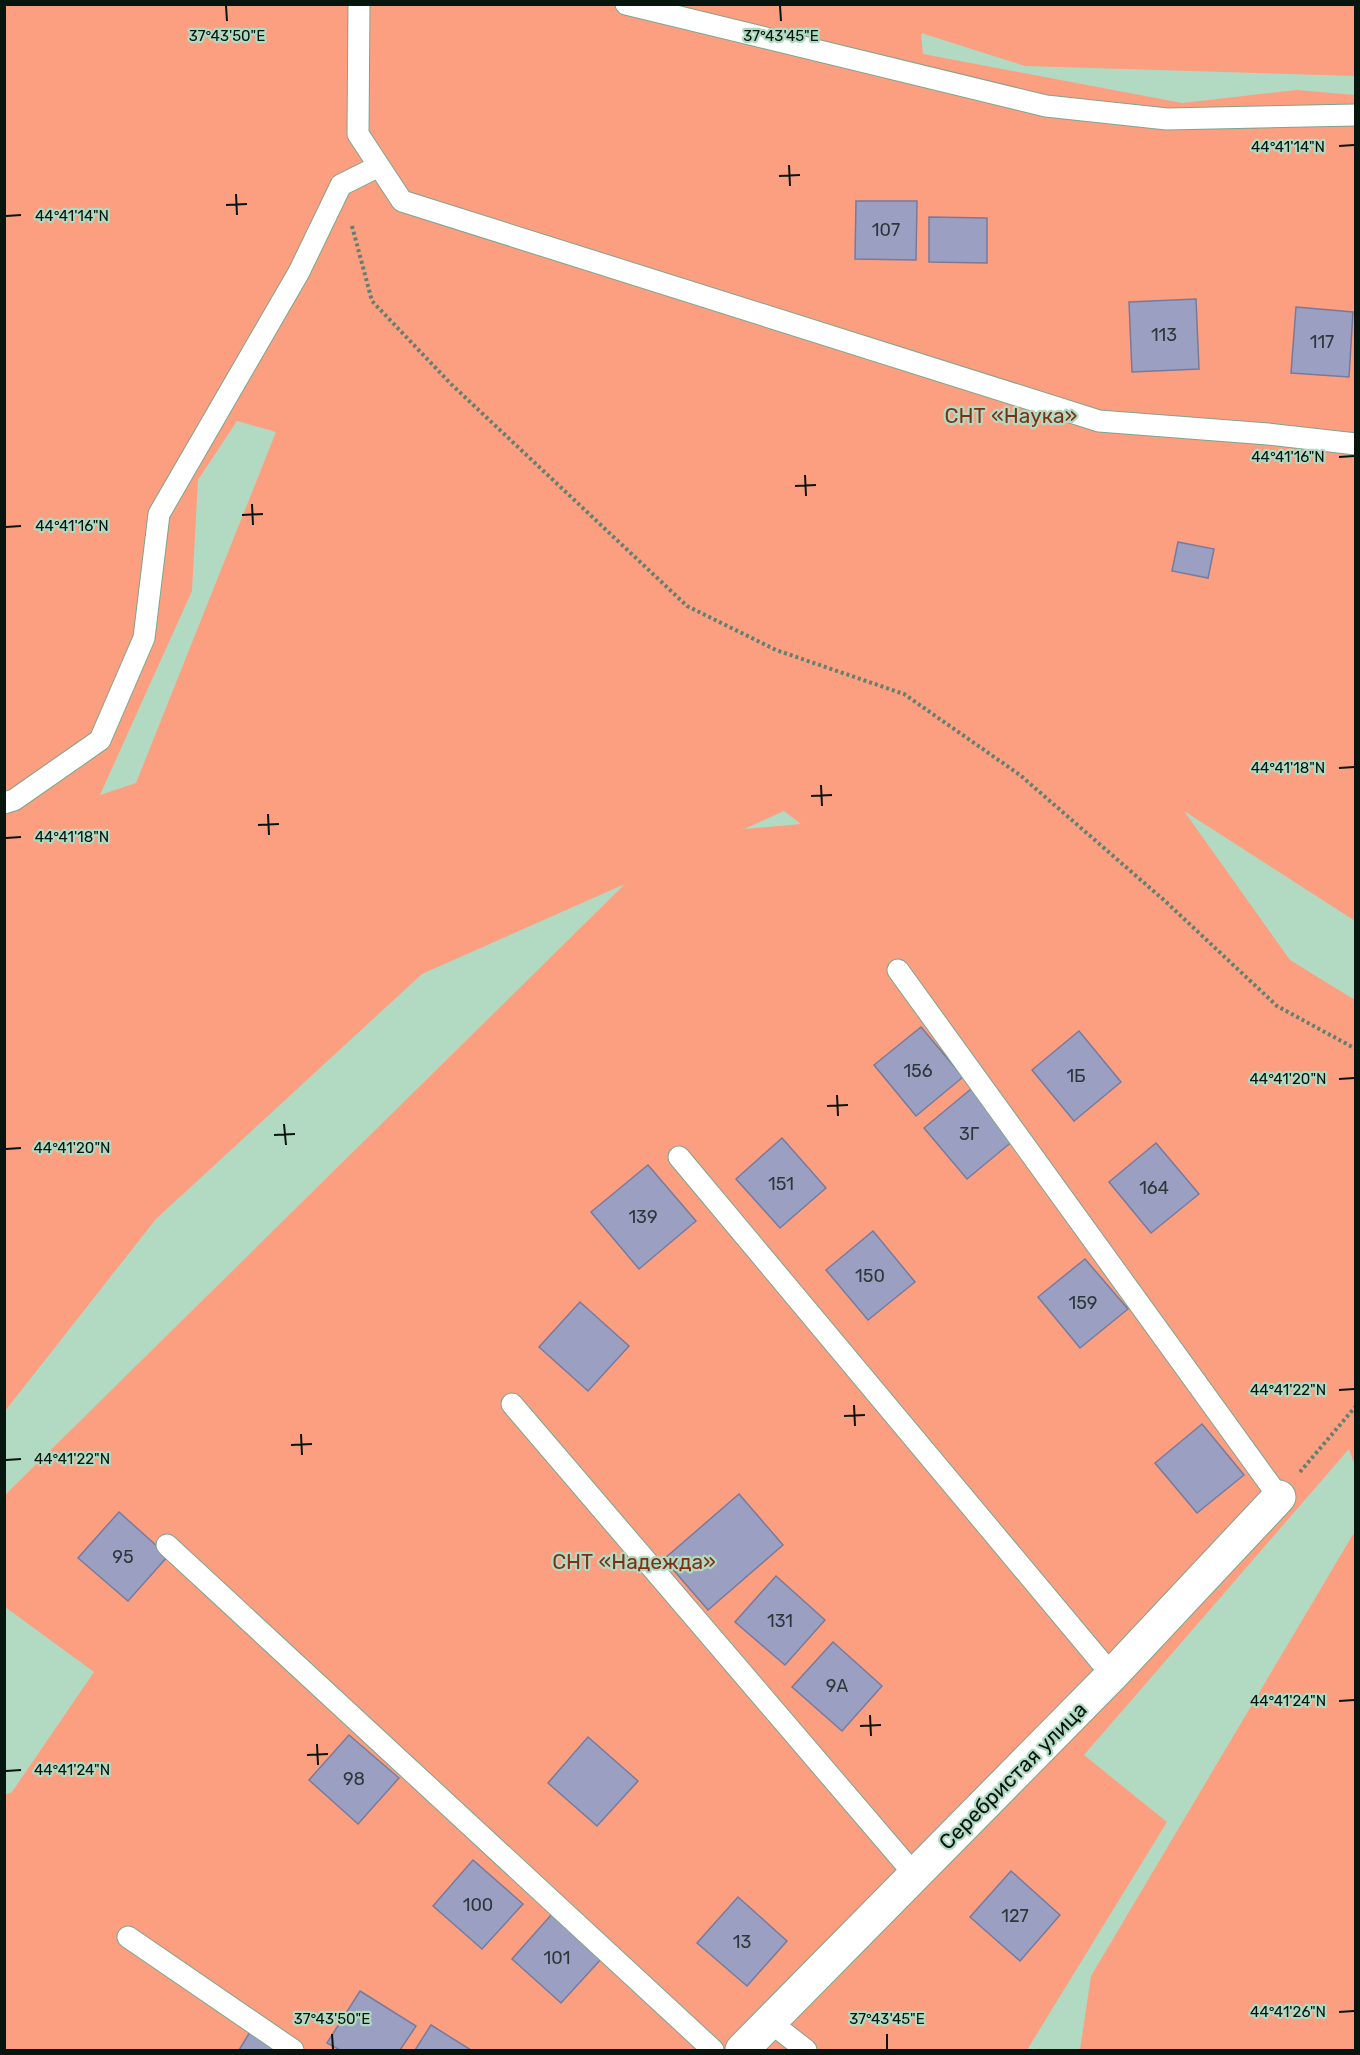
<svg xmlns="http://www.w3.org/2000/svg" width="1360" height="2055" font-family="Rubik,sans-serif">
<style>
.green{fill:#fc9f80;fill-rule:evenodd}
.building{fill:#9ba0c3;stroke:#777a9c;stroke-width:1.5}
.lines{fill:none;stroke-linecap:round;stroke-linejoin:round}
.lane-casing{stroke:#7ea48e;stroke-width:23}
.street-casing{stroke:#7ea48e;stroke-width:35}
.path{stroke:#627f6f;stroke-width:4;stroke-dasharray:3 3;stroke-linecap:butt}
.lane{stroke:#fff;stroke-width:21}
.street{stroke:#fff;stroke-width:33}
.ticks{fill:none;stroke:#06150d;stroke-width:2}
.labels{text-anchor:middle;stroke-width:4.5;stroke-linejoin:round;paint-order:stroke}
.number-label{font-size:18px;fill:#2b383a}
.park-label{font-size:21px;fill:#7c3114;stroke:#b2dac3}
.street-label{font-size:21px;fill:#06150d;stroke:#b2dac3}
.ticks-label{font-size:15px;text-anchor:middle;fill:#06150d;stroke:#b2dac3;stroke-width:4.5;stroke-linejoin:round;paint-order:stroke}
</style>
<rect width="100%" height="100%" fill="#b2dac3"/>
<!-- green -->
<path class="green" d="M5,5h1350v71l-330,-10 -104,-33 2,21 259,49 114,-13 59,5v826l-171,-110 106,149 65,40v466l-6,-17 -265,306 83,67 -140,228h-1022v-255l7,-3 82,-120 -89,-65v-112l620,-611 -203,90 -266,245 -151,192zM237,421l39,11 -140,351 -36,12 92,-204 6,-111zM784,811l17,13 -57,5z
M1355,1531v519h-275l11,-74z"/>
<!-- building -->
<path class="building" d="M856,201h61l-1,59 -61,-1z
M929,217l58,1v45l-58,-1z
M1196,299l3,70 -67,3 -3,-70z
M1296,307l57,5 -4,65 -58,-4z
M1178,542l36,7 -6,29 -36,-7z
M921,1027l42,50 -47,39 -42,-51z
M1079,1031l42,51 -47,39 -42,-51z
M971,1089l43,51 -47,39 -43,-51z
M782,1138l44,50 -46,40 -44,-49z
M1156,1143l43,51 -48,39 -42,-51z
M648,1165l48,56 -57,48 -48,-57z
M873,1231l42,51 -47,38 -42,-50z
M1085,1259l43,50 -48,39 -42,-51z
M580,1302l49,44 -41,45 -49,-44z
M1202,1424l42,51 -47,38 -42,-50z
M739,1494l44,51 -75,65 -44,-51z
M119,1512l49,44 -40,45 -50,-43z
M776,1576l49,44 -40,45 -50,-43z
M833,1642l49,44 -40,45 -50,-44z
M349,1735l50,43 -41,46 -49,-44z
M588,1737l50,44 -41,45 -49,-43z
M473,1860l50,44 -41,45 -49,-43z
M1011,1871l49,44 -40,46 -50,-44z
M738,1897l49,44 -40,45 -50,-43z
M552,1914l50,44 -41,45 -49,-44z
M360,1991l56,35 -16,24h-60l-13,-7z
M431,2025l40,25h-56z
M250,2032l30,18h-41z"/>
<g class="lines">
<!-- lane casing -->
<g class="lane-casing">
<path id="lane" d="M359,4l-1,130 44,67 697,220 169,13 88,10
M626,4l420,102 121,13 189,-4
M4,803l10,-3 86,-60 44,-102 15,-124 140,-242 42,-87 38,-19
M898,970l381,527
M679,1157l433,518
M512,1404l403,471
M167,1545l546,505
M128,1937l165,113
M770,2022l36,28"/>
</g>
<!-- street casing -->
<g class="street-casing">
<path id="street" d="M742,2050l370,-375 167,-178"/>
</g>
<!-- path -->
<path class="path" d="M352,226l20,75 79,83 236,222 89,44 128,44 116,81 145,126 112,105 79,43
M1300,1472l56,-66"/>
<!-- lane -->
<use href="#lane" class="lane"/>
<!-- street -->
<use href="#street" class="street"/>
</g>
<!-- ticks -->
<path class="ticks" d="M226,6l1,15M780,6l1,15M1339,146l15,-1M789,165l1,21M779,176l21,-1M236,194l1,21M226,205l21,-1M6,216l15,-1M1339,457l15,-1M805,475l1,21M795,486l21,-1M252,504l1,21M242,515l21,-1M6,527l15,-1M1339,768l15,-1M821,785l1,21M811,796l21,-1M268,814l1,21M258,825l21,-1M6,838l15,-1M1339,1079l15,-1M837,1095l1,21M827,1106l21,-1M284,1124l2,21M274,1135l21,-1M6,1149l15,-1M1339,1390l15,-1M854,1405l1,21M844,1416l21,-1M301,1434l1,21M291,1445l21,-1M6,1460l15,-1M1339,1701l15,-1M870,1715l1,21M860,1726l21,-1M317,1744l1,21M307,1755l21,-1M6,1771l15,-1M1339,2012l15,-1M332,2034l1,15M887,2034v15"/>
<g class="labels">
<!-- number labels -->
<g class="number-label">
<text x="886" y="236">107</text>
<text x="1164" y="341">113</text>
<text x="1322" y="348">117</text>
<text x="918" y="1077">156</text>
<text x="1076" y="1082">1Б</text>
<text x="969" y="1140">3Г</text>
<text x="781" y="1190">151</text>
<text x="1154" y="1194">164</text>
<text x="643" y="1223">139</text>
<text x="870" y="1282">150</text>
<text x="1083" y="1309">159</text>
<text x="123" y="1563">95</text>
<text x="780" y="1627">131</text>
<text x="837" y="1692">9А</text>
<text x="354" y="1785">98</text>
<text x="478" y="1911">100</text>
<text x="1015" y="1922">127</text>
<text x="742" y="1948">13</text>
<text x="557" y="1964">101</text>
</g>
<!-- park labels -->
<g class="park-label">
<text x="1011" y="423">СНТ «Наука»</text>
<text x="634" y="1569">СНТ «Надежда»</text>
</g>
<!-- street labels -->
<g class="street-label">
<text transform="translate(1013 1776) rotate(-45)" y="7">Серебристая улица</text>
</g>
</g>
<g class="ticks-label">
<text x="227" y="41">37°43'50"E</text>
<text x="781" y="41">37°43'45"E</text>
<text x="1288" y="152">44°41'14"N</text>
<text x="72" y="221">44°41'14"N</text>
<text x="1288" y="462">44°41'16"N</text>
<text x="72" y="531">44°41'16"N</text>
<text x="1288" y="773">44°41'18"N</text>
<text x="72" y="842">44°41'18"N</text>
<text x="1288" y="1084">44°41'20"N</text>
<text x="72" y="1153">44°41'20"N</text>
<text x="1288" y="1395">44°41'22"N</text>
<text x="72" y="1464">44°41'22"N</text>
<text x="1288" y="1706">44°41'24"N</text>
<text x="72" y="1775">44°41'24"N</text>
<text x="1288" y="2017">44°41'26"N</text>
<text x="332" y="2024">37°43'50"E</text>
<text x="887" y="2024">37°43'45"E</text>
</g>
<!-- border -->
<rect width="1360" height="2055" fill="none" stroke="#06150d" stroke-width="12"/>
</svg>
